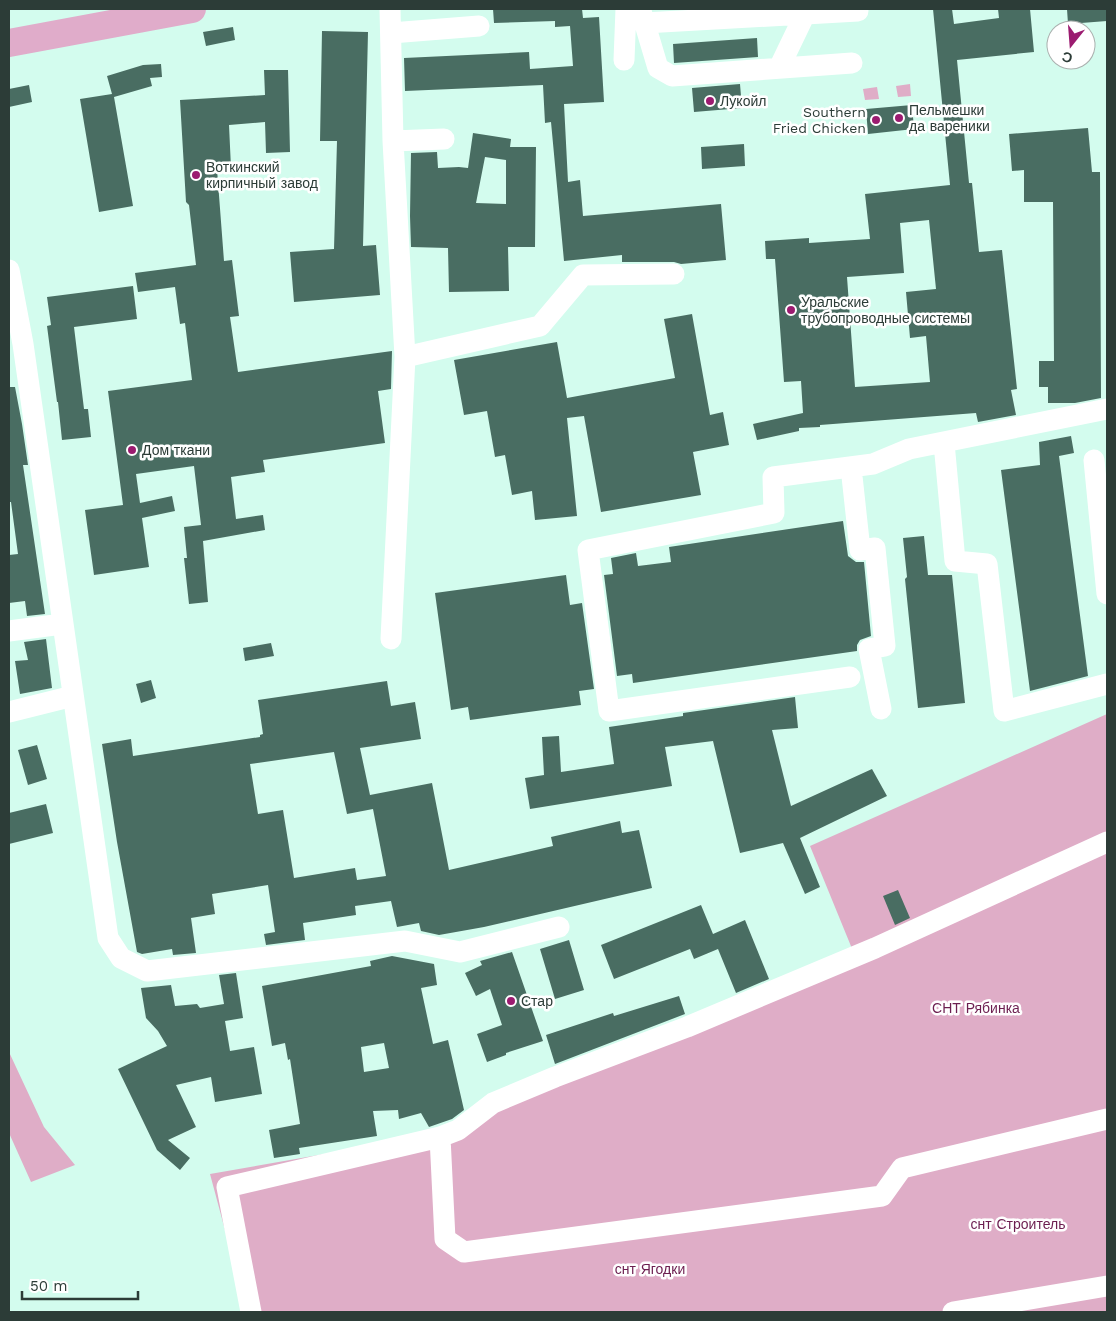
<svg xmlns="http://www.w3.org/2000/svg" width="1116" height="1321" font-family="'Work Sans',sans-serif">
<style>
.green{fill:#dfadc7}
.building{fill:#496d62;fill-rule:evenodd}
.lines{fill:none;stroke-linecap:round;stroke-linejoin:round}
.minor{stroke:#fff;stroke-width:21}
.major{stroke:#e0acca;stroke-width:28}
.poi-dot{fill:#9b1b70;stroke:#fff;stroke-width:2}
.labels{text-anchor:middle;stroke-width:5;stroke-linejoin:round;paint-order:stroke}
.poi-label{font-size:14px;fill:#2c3c37;stroke:#fff;text-anchor:start}
.park-label{font-size:14px;fill:#6c1e50;stroke:#fff}
</style>
<rect width="100%" height="100%" fill="#d3fcee"/>
<!-- green -->
<path class="green" d="M910,84l1,12 -13,1 -2,-11z
M877,87l2,12 -14,1 -2,-11z
M1107,714v598h-860l-37,-138 218,-38 427,-180 -45,-110z
M9,1052l35,75 31,38 -44,17 -22,-49z"/>
<!-- building -->
<path class="building" d="M493,9h89l1,9 16,-1 5,85 -40,2 4,78 12,-2 3,36 138,-12 5,56 -45,4 -7,-2h-52v-7l-58,6 -13,-139 -6,1 -2,-38 -138,6 -1,-33 125,-6 1,17 43,-3 -3,-40 -15,1v-6l-61,2z
M933,9h19l2,15 45,-6 -1,-9h32l4,43 -77,8 12,123h3l7,69 23,-2 15,139 -6,1 5,25 -38,7 -2,-9 -156,12v2l-21,1v3l-42,9 -4,-16 50,-11 -2,-32 -17,1 -9,-123h-9l-1,-18 44,-3v5l61,-4 -5,-45 85,-9zM929,220l7,69 -30,3 4,46 16,-2 4,46 -75,5 -8,-110 57,-4 -4,-50z
M1067,9h40v12l-39,3z
M233,27l2,13 -29,6 -3,-14z
M322,31l46,1 -5,214 13,-1 4,50 -86,7 -4,-50 44,-3 3,-108h-17z
M757,38l1,19 -84,6 -1,-19z
M161,64l1,13 -12,1 2,8 -38,11 19,109 -34,6 -19,-113 32,-5 -5,-18 36,-11z
M264,70h24l2,82 -24,1 -1,-31 -36,3 2,43 -14,1 7,92 8,-1 7,56 -9,1 8,55 154,-21 -1,38 -13,2 7,52 -122,17 2,12 -34,5 5,42 27,-4 2,15 -62,11 5,61 -19,2 -5,-46h3l-3,-31 17,-2 -7,-59 -58,8 4,29 32,-7 3,15 -33,7 7,49 -55,8 -9,-65 38,-5 -15,-114 84,-11 -7,-57 -5,1 -5,-37 -37,5 -3,-19 61,-8 -7,-60 -3,-3 -6,-102 85,-5z
M740,84l2,24 -48,4 -2,-24z
M29,85l3,17 -23,5v-18z
M912,105l2,24 -46,5 -2,-25z
M1088,128l4,44h8l1,226 -26,5h-27v-16h-9v-26h15l-1,-159h-29v-32l-12,1 -3,-37z
M473,133l38,6 -1,8h26l-1,100h-27l1,44 -60,1 -1,-44 -37,-1 -1,-31 1,-63 26,-1 1,16 21,-1 9,1zM485,157l21,3v44l-30,-1z
M744,144l1,22 -43,3 -1,-22z
M133,286l4,33 -63,8 10,82h4l3,28 -29,3 -4,-38h-1l-10,-76 4,-1 -4,-28z
M692,314l18,101 13,-3 6,33 -36,7 8,43 -100,17 -17,-96 -17,2 10,98 -42,4 -3,-29 -20,4 -7,-40 -10,2 -8,-46 -23,4 -10,-55 103,-18 10,56 108,-20 -11,-59z
M9,387h6l7,37 6,41h-5l22,149 -18,2 -2,-15 -16,2v-48l9,-1 -7,-52h-2z
M1071,436l3,17 -15,3 29,220 -58,15 -29,-221 39,-5 -1,-23z
M843,521l5,35 8,6h8l7,74 -11,4 -3,5v6l-224,32 -1,-9 -15,2 -13,-101 9,-1 -2,-16 25,-5 2,13 33,-4 -2,-15z
M924,536l4,39h24l13,128 -47,5 -13,-129 2,-2 -4,-39z
M566,575l4,30 12,-2 12,86 -15,2 2,14 -111,15 -2,-13 -17,3 -16,-117z
M46,639l6,49 -32,6 -5,-33 13,-1 -4,-18z
M271,643l3,13 -29,5 -2,-13z
M151,680l5,18 -15,5 -5,-19z
M387,681l4,25 24,-4 6,37 -61,9 10,47 62,-12 17,87 104,-24 -2,-9 69,-16 2,12 17,-3 13,58 -168,39 -45,8 -18,-4 -2,-8 -22,4 -6,-26 -36,5 1,9 -53,8 2,17 -39,5 -2,-11 11,-2 -7,-47 -56,9 3,20 -24,4 5,35 -23,2 -1,-6 -30,5 -5,-2 -20,-110 -15,-98 29,-5 2,17 127,-19v-2l3,-1 -5,-34zM334,752l13,62 26,-5 13,67 -29,4 -2,-12 -61,10 -11,-68 -25,4 -8,-50z
M795,697l3,31 -26,2 19,76 81,-37 15,27 -87,42 20,49 -15,7 -22,-51 -43,10 -27,-112 -48,6 7,39 -142,23 -5,-31 19,-3 -2,-38 17,-1 2,36 53,-8 -5,-37 74,-11v-3z
M37,745l10,34 -19,6 -10,-35z
M46,804l7,29 -44,11v-31z
M898,890l12,28 -15,7 -12,-29z
M701,905l12,29 32,-14 24,59 -33,14 -18,-44 -24,10 -4,-10 -76,30 -13,-34z
M569,940l15,50 -29,9 -15,-50z
M512,952l31,89 -37,12v2l-19,7 -10,-28 25,-9 -12,-36 -14,7 -11,-23 17,-8 -2,-4z
M392,956l42,8 3,21 -16,3 12,56 15,-4 16,70 -12,9 -23,8 -8,-14 -22,6 -1,-9 -25,1 4,25 -78,12 1,6 -26,4 -5,-28 31,-6 -10,-65 -2,1 -3,-17 -13,3 -10,-60 109,-20 -1,-5zM384,1043l5,25 -25,4 -3,-25z
M236,973l7,45 -18,3 5,30 24,-4 8,47 -47,8 -4,-25 -35,8 20,42 -28,13 22,18 -10,12 -23,-20 -39,-81 49,-23 -9,-15 -12,-13 -5,-30 30,-3 4,21 22,-2 3,4 24,-4 -5,-29z
M679,996l6,18 -130,50 -9,-29 67,-22 1,3z"/>
<g class="lines">
<!-- minor -->
<path class="minor" d="M390,9l3,132
M638,9l3,2 17,57 14,8 180,-13
M644,23l214,-12
M391,33l88,-7
M624,60l2,-51
M779,68l26,-54
M444,139l-51,2 12,216 135,-31 43,-51 91,-1
M9,270l14,74 85,594 13,20 26,13 258,-30 55,11 99,-25
M944,443l11,118 32,3 17,147 103,-27
M1094,460l13,134
M851,467l9,83 15,-2 10,98 -16,3 12,60
M9,631l53,-7
M391,639l14,-282
M850,677l-241,34 -21,-161 186,-37 -1,-36 100,-13 36,-15 198,-40
M9,712l64,-16
M440,1137l5,102 19,13 418,-56 20,-28 205,-49
M251,1312l-24,-125 213,-50 18,-7 35,-27 62,-26 132,-50 188,-79 232,-106
M953,1312l154,-26"/>
<!-- major -->
<path class="major" d="M9,43l183,-34"/>
</g>
<!-- markers -->
<g class="poi-dot">
<circle cx="710" cy="101" r="5"/>
<circle cx="899" cy="118" r="5"/>
<circle cx="876" cy="120" r="5"/>
<circle cx="196" cy="175" r="5"/>
<circle cx="791" cy="310" r="5"/>
<circle cx="132" cy="450" r="5"/>
<circle cx="511" cy="1001" r="5"/>
</g>
<g class="labels">
<!-- poi labels -->
<g class="poi-label">
<text x="720" y="106">Лукойл</text>
<text x="909" y="115">Пельмешки<tspan x="909" dy="16">да вареники</tspan></text>
<text x="866" y="117" text-anchor="end">Southern<tspan x="866" dy="16">Fried Chicken</tspan></text>
<text x="206" y="172">Воткинский<tspan x="206" dy="16">кирпичный завод</tspan></text>
<text x="801" y="307">Уральские<tspan x="801" dy="16">трубопроводные системы</tspan></text>
<text x="142" y="455">Дом ткани</text>
<text x="521" y="1006">Стар</text>
</g>
<!-- park labels -->
<g class="park-label">
<text x="976" y="1013">СНТ Рябинка</text>
<text x="1018" y="1229">снт Строитель</text>
<text x="650" y="1274">снт Ягодки</text>
</g>
</g>
<!-- border -->
<rect width="1116" height="1321" fill="none" stroke="#2c3c37" stroke-width="20"/>
<!-- north arrow -->
<g transform="translate(1071 45) rotate(197)"><circle r="24" fill="#ffffff" stroke="#abb1af"/>
<path d="M0-4L9 19L0 12L-9 19Z" fill="#9b1b70"/>
<text y="-8" font-size="14" font-weight="bold" text-anchor="middle" fill="#2c3c37">С</text>
</g>
<!-- scale -->
<path d="M22 1291v8h116v-8" fill="none" stroke="#2c3c37" stroke-width="2.5"/>
<text x="30" y="1291" font-size="15" fill="#2c3c37" stroke="#ffffff" stroke-width="4" paint-order="stroke">50 m</text>
</svg>
